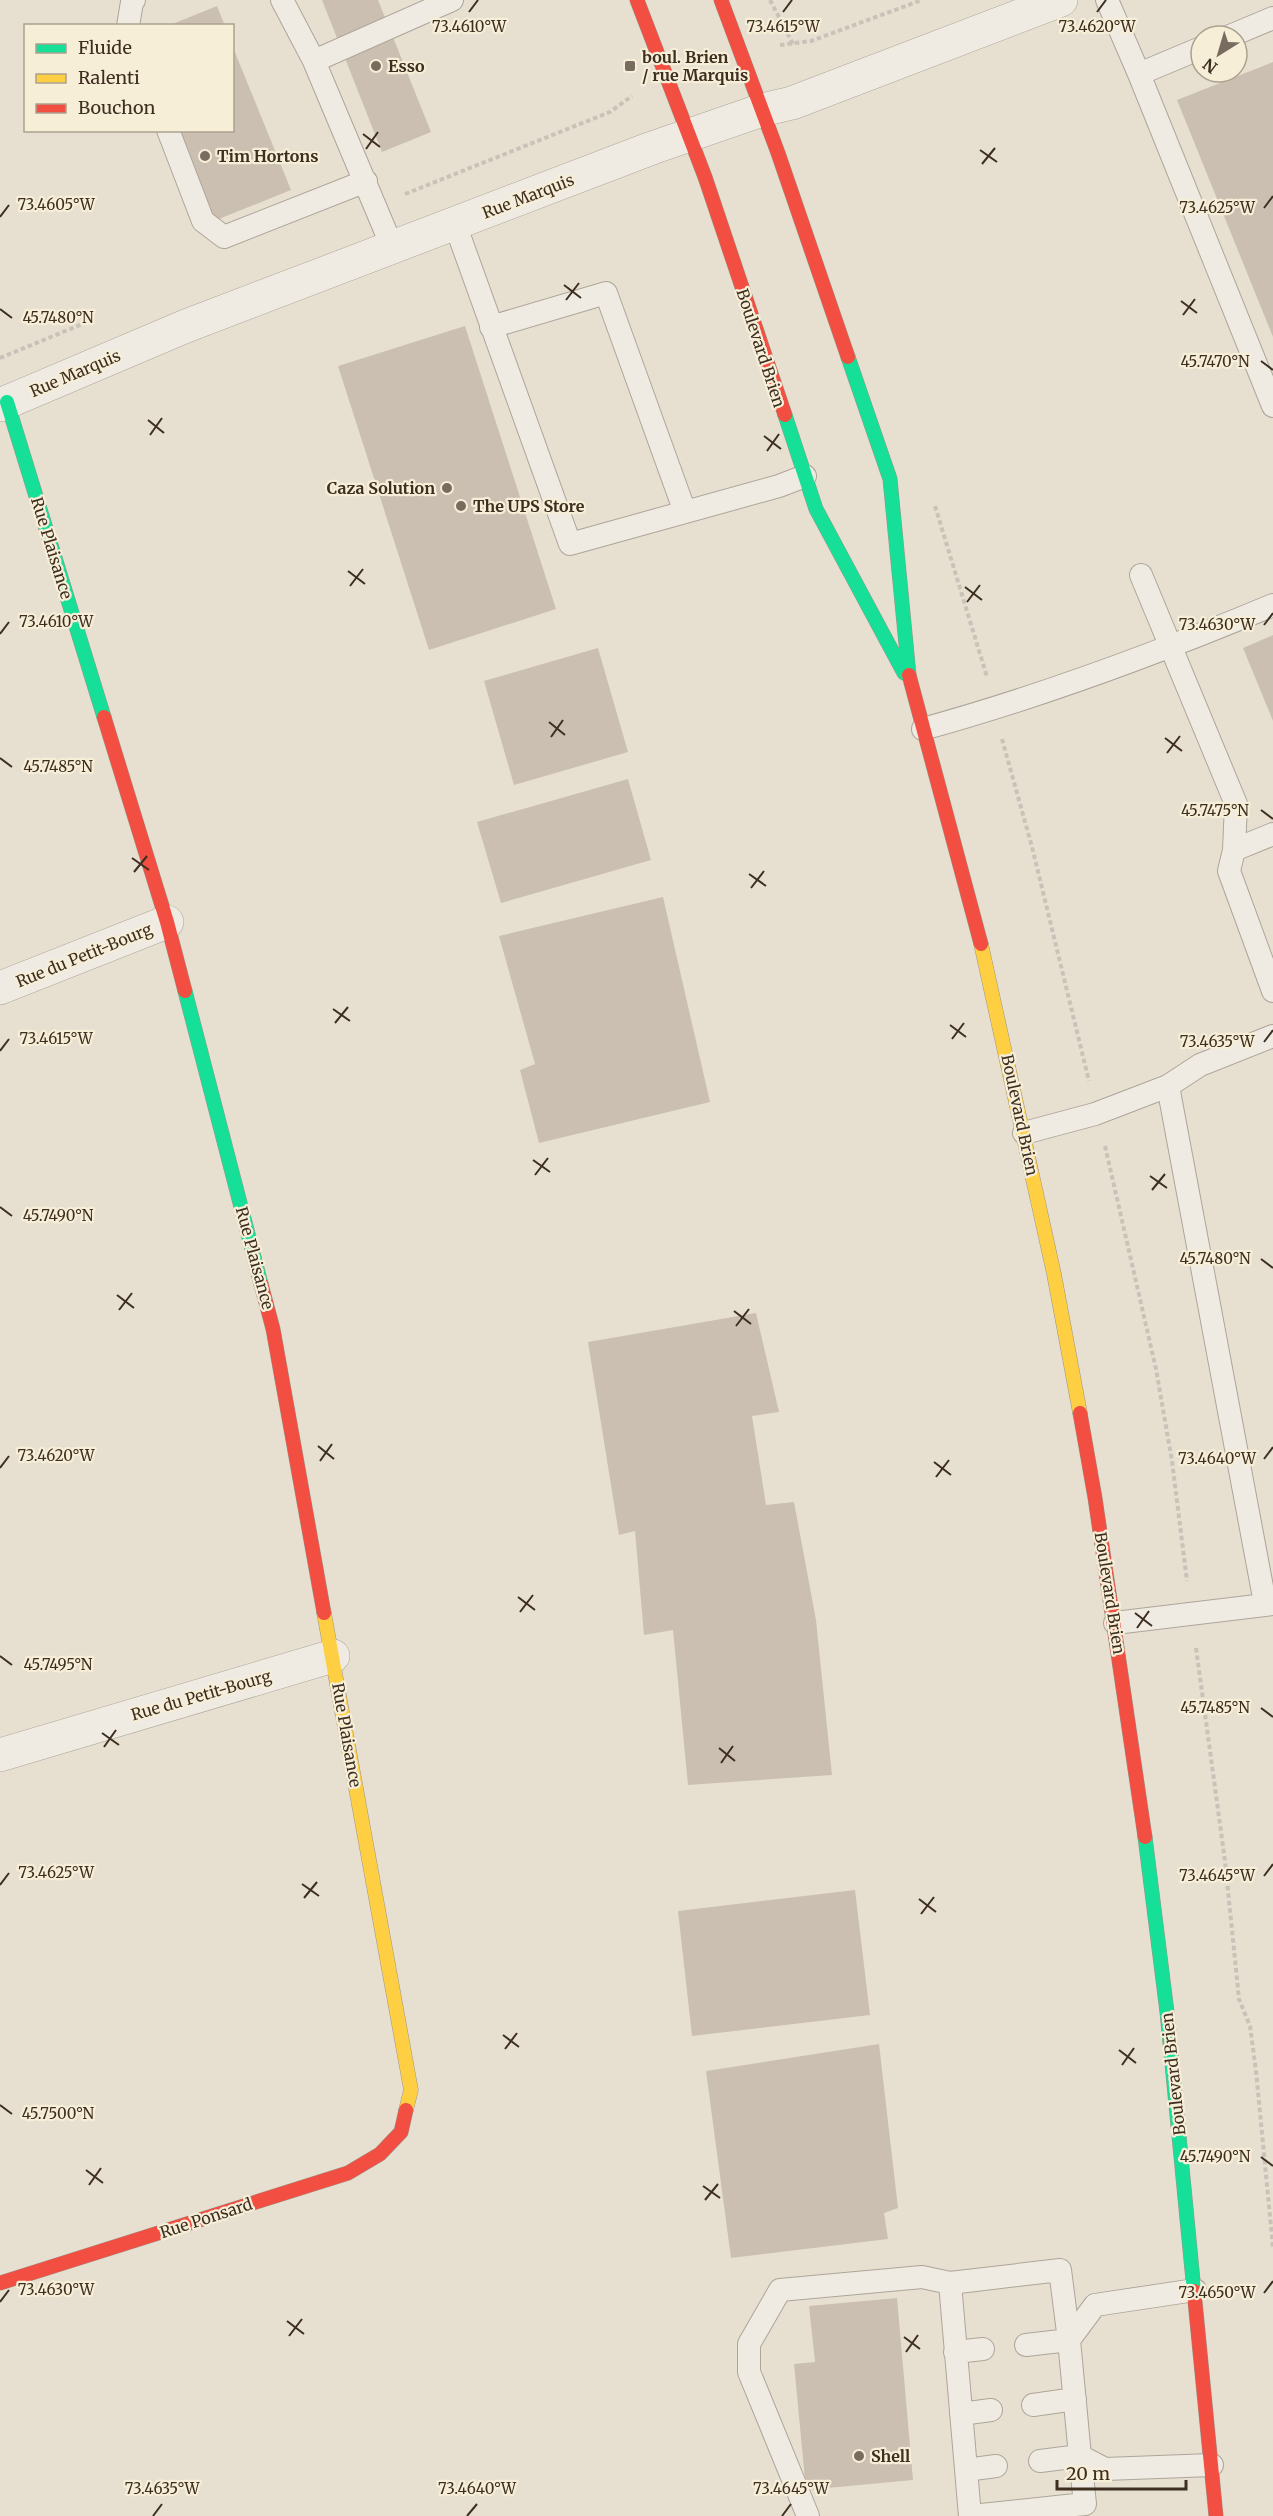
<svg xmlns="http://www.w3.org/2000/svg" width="1273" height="2516" font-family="Merriweather,serif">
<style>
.building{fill:#cbbfb2}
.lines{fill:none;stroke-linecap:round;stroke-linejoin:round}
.lane-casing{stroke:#ada599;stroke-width:24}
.street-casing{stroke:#ada599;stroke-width:34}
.fast-casing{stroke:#9c958a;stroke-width:15}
.slow-casing{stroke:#9c958a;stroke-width:15}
.jam-casing{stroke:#9c958a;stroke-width:15}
.path{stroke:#c8c2b9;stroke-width:4;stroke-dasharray:4.5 3;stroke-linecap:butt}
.lane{stroke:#efebe3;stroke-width:22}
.street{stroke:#efebe3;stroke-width:33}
.fast{stroke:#16e098;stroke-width:14}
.slow{stroke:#ffcf43;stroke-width:14}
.jam{stroke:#f24e42;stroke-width:14}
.ticks{fill:none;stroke:#3d2e20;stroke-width:2}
.poi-dot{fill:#786c5e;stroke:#f7eed8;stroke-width:2}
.labels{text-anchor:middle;stroke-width:4.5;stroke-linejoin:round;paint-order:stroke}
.poi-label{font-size:16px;font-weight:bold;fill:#3d2e20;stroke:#f7eed8;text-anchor:start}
.street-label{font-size:16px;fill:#3d2e20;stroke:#f7eed8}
.ticks-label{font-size:15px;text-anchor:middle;fill:#3d2e20;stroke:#f7eed8;stroke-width:4.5;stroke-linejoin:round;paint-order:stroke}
</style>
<rect width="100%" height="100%" fill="#e7e0d1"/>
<!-- building -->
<path class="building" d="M322,0h56l53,132 -49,20z
M217,6l8,20h-55v-1z
M232,45l59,145 -77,31 -36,-91h54z
M1273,62v275l-96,-237z
M465,326l91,283 -127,41 -91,-284z
M1273,635v86l-30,-73z
M598,648l30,104 -114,33 -30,-104z
M628,779l23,81 -150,43 -24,-81z
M663,897l47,205 -171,41 -19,-73 15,-6 -36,-128z
M756,1313l23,99 -27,4 14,89 28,-3 22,118 16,155 -144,10 -15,-155 -29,5 -9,-104 -16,4 -31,-193z
M855,1890l15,125 -178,21 -14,-125z
M879,2044l19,164 -14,5 4,26 -157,19 -25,-187z
M897,2298l16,182 -107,10 -12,-126 21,-2 -6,-56z"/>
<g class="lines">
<!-- lane casing -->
<g class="lane-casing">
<path id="lane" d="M282,0l32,61
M1107,0l32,74 134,332
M128,26l4,-24 2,-2
M1230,36l43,-18
M1139,74l62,-26
M168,130l35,91 21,16 142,-56
M455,224l115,320 209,-58 26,-10
M393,249l-79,-188 138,-61
M491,327l115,-34 79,219
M1141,575l95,229 -2,46 -5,21 44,120
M923,729c120,-33 235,-76 350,-124
M1234,850l39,-16
M1168,1086l97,517
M1024,1133l71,-19 73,-28 32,-21 73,-29
M1115,1623l158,-19
M1195,2290l-100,15 -26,35 11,116 25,13 107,-4
M955,2352l28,-3
M1033,2405l42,-6
M961,2414l30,-4
M966,2470l30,-4
M808,2516l-59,-144v-28l31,-54 142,-13 28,6
M970,2516l-20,-233 110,-13 9,70 -43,5
M972,2516l113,-12 -5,-48 -40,5"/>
</g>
<!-- street casing -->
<g class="street-casing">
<path id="street" d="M0,405l186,-79 466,-178 110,-38 30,-7 269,-103
M0,988l167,-66
M0,1755l333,-99"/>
</g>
<!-- fast casing -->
<g class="fast-casing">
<path id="fast" d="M848,357l42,122 19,196
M7,402l97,315
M785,415l31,94 88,164
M185,991l76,293
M1145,1837l22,175 27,279"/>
</g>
<!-- slow casing -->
<g class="slow-casing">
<path id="slow" d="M981,944l73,330 26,139
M324,1613l87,477 -5,20"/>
</g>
<!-- jam casing -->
<g class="jam-casing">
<path id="jam" d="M637,0l68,177 80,238
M721,0l57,153 70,204
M909,675l72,269
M104,717l63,205 18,69
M261,1284l12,45 51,284
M1080,1413l15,85 50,339
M0,2283l348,-110 32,-19 21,-22 5,-22
M1194,2291l22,225"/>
</g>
<!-- path -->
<path class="path" d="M770,0l23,44
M780,45l31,-4 111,-41
M405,194l205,-82 22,-16
M0,358l92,-38
M935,506l52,171
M1002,739l30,108 57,234
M1105,1146l51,223 16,92 15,120
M1196,1648l29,213 14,138 11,27 6,45 17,176"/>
<!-- lane -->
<use href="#lane" class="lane"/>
<!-- street -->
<use href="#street" class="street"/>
<!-- fast -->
<use href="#fast" class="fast"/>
<!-- slow -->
<use href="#slow" class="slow"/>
<!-- jam -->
<use href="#jam" class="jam"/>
</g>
<!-- ticks -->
<path class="ticks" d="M469,12l9,-12M783,12l9,-12M1097,12l9,-12M363,134l17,13M366,149l12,-17M980,150l17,12M982,164l13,-16M1264,208l9,-12M0,217l9,-12M564,285l17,13M566,300l13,-17M1181,301l16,12M0,309l12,9M1183,315l12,-16M1261,361l12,9M148,420l16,13M150,435l12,-17M764,436l17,13M767,451l12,-17M348,571l17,13M350,586l13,-17M965,587l17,13M967,602l13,-17M1264,625l9,-12M0,634l9,-12M549,722l16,13M551,737l12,-17M1165,738l17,13M1167,753l13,-17M0,758l12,9M1261,810l12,9M132,858l17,12M134,872l13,-16M749,874l17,12M751,888l13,-17M333,1009l17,12M335,1023l13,-16M950,1025l16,12M952,1039l12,-16M1264,1042l9,-12M0,1051l9,-12M533,1160l17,12M535,1175l13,-17M1150,1176l17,12M1152,1190l13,-16M0,1207l12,9M1261,1259l12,9M117,1295l17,13M119,1310l13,-17M734,1311l17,13M736,1326l13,-17M318,1446l16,13M1264,1459l9,-12M320,1461l12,-17M934,1462l17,13M0,1468l9,-12M936,1477l13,-17M518,1597l17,13M520,1612l13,-17M1135,1613l17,13M1137,1628l12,-17M0,1656l12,9M1261,1708l12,9M102,1733l17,12M104,1747l12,-17M719,1748l16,13M721,1763l12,-17M1264,1876l9,-12M302,1884l17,12M0,1885l9,-12M304,1898l13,-16M919,1899l17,13M921,1914l13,-17M503,2035l16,12M505,2049l12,-16M1119,2050l17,13M1122,2065l12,-17M0,2105l12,9M1261,2157l12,9M86,2170l17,13M89,2185l12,-17M703,2186l17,12M705,2200l13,-16M1264,2293l9,-12M0,2302l9,-12M287,2321l17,13M289,2336l13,-17M904,2337l16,12M906,2352l12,-17M153,2516l9,-12M467,2516l10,-12M782,2516l9,-12"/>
<!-- markers -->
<g class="poi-dot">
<circle cx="376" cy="66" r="6"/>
<rect x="624" y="60" width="12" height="12" rx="3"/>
<circle cx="205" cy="156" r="6"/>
<circle cx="447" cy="488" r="6"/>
<circle cx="461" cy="506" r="6"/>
<circle cx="859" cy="2456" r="6"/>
</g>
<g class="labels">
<!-- poi labels -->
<g class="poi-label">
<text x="642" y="63">boul. Brien<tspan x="642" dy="18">/ rue Marquis</tspan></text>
<text x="388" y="72">Esso</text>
<text x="217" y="162">Tim Hortons</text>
<text x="435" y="494" text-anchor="end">Caza Solution</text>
<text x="473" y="512">The UPS Store</text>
<text x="871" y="2462">Shell</text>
</g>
<!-- street labels -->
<g class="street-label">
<text transform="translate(528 196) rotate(-21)" y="6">Rue Marquis</text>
<text transform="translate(761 348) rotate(72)" y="6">Boulevard Brien</text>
<text transform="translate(75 373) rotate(-23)" y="6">Rue Marquis</text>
<text transform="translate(52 548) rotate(73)" y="6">Rue Plaisance</text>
<text transform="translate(84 955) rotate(-22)" y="6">Rue du Petit-Bourg</text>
<text transform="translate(1020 1115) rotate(78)" y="6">Boulevard Brien</text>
<text transform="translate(255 1258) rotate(75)" y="6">Rue Plaisance</text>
<text transform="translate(1110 1593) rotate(81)" y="6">Boulevard Brien</text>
<text transform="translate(201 1695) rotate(-16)" y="6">Rue du Petit-Bourg</text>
<text transform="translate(347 1735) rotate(80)" y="6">Rue Plaisance</text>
<text transform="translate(1173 2074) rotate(-96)" y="6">Boulevard Brien</text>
<text transform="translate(206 2218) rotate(-18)" y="6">Rue Ponsard</text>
</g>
</g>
<g class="ticks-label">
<text x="469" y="32">73.4610°W</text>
<text x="783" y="32">73.4615°W</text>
<text x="1097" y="32">73.4620°W</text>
<text x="56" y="210">73.4605°W</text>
<text x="1217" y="213">73.4625°W</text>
<text x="58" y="323">45.7480°N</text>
<text x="1215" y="367">45.7470°N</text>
<text x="56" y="627">73.4610°W</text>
<text x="1217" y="630">73.4630°W</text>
<text x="58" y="772">45.7485°N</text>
<text x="1215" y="816">45.7475°N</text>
<text x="56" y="1044">73.4615°W</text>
<text x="1217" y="1047">73.4635°W</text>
<text x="58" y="1221">45.7490°N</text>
<text x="1215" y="1264">45.7480°N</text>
<text x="56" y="1461">73.4620°W</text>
<text x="1217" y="1464">73.4640°W</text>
<text x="58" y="1670">45.7495°N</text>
<text x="1215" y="1713">45.7485°N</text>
<text x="56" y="1878">73.4625°W</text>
<text x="1217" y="1881">73.4645°W</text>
<text x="58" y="2119">45.7500°N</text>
<text x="1215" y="2162">45.7490°N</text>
<text x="56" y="2295">73.4630°W</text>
<text x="1217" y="2298">73.4650°W</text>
<text x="162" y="2494">73.4635°W</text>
<text x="477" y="2494">73.4640°W</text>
<text x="791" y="2494">73.4645°W</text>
</g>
<!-- legend -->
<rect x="24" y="24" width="210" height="108" fill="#f7eed8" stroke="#ada18e" stroke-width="1.5"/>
<rect x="36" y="44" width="30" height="9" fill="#16e098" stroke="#ada18e" stroke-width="1.5"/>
<text x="78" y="54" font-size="18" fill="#3d2e20">Fluide</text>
<rect x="36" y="74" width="30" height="9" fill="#ffcf43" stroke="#ada18e" stroke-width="1.5"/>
<text x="78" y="84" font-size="18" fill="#3d2e20">Ralenti</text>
<rect x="36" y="104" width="30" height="9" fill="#f24e42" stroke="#ada18e" stroke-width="1.5"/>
<text x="78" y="114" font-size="18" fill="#3d2e20">Bouchon</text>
<!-- north arrow -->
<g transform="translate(1219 54) rotate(217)"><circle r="28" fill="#f7eed8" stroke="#ada18e" stroke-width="1.5"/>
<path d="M0-4.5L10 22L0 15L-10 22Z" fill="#786c5e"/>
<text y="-9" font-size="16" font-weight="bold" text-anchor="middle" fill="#3d2e20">N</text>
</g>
<!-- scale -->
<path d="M1057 2480v9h129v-9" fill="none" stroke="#3d2e20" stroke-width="3"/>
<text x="1066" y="2480" font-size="18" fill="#3d2e20" stroke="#f7eed8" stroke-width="4.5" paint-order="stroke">20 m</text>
</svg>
